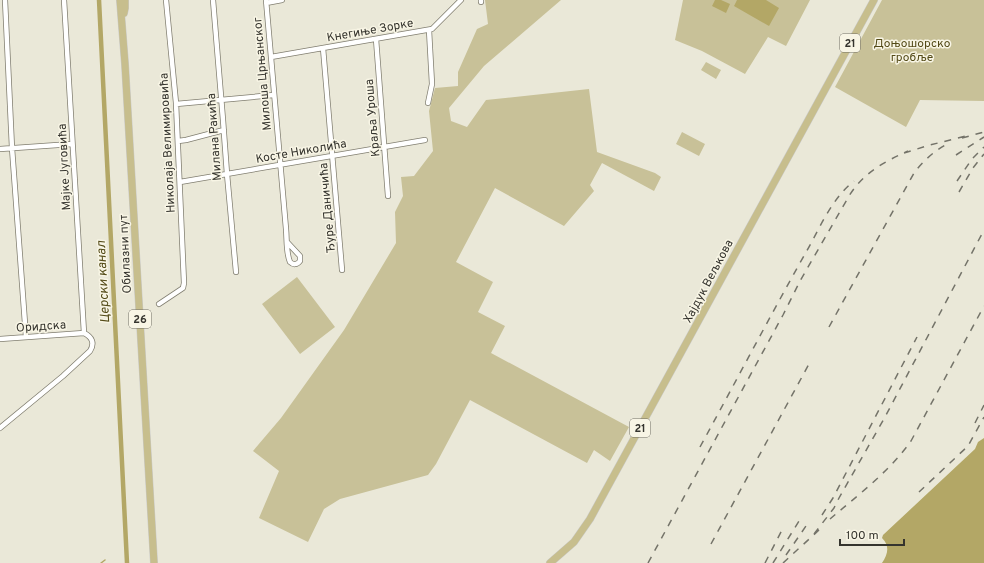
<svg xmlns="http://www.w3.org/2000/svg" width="984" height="563" font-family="Overpass,sans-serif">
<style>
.green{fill:#c8c198}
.water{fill:#b3a766}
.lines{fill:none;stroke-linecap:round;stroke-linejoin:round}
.stream{stroke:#b3a766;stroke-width:1.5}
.canal{stroke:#b3a766;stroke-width:4.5}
.street-casing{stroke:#817e70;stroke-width:6}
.primary-casing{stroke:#cacac9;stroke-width:8}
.street{stroke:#fff;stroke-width:4.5}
.primary{stroke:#c7be8d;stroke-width:7}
.rail{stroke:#747369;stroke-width:1.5;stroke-dasharray:7 7;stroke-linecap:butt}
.labels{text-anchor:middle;stroke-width:3;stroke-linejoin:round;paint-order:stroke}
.shield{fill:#f8f5e5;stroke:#706e65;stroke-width:1}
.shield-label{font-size:11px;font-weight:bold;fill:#35342e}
.street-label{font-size:12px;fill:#35342e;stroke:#f8f5e5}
.park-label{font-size:12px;fill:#534a17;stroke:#f8f5e5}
.water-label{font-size:13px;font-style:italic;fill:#544b18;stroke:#f8f5e5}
</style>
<rect width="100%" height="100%" fill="#eae8d8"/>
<!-- green -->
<path class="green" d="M485,0h76l-77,66 -35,42 2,13 16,6 19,-27 103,-11 8,63 58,21 6,4 -7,14 -52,-28 -12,22 4,6 -30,35 -69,-38 -39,74 37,20 -15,30 27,14 -14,27 138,74 -19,34 -16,-11 -7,13 -117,-63 -34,64 -8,11 -88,24 -16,10 -16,33 -49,-24 20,-47 -26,-20 28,-33 63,-88 52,-87 -1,-31 8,-16 -2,-19 13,-1 19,-25 -4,-40 6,-23 23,-2v-14l19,-43 11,-5z
M683,0h127l-24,46 -18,-9 -23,37 -43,-23 -27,-11z
M882,0h102v101l-64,-1 -14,27 -71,-40z
M706,62l15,8 -5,9 -15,-9z
M682,132l23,12 -6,12 -23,-12z
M297,277l38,50 -35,27 -38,-50z"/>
<!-- water -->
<path class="water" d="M715,0h6l9,4 -4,9 -14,-7z
M737,0h29l13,8 -10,18 -35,-20z
M984,438v125h-102c6,-9 8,-17 0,-25l1,-3 92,-86 3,-7z"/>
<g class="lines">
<!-- stream -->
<path class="stream" d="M101,563l4,-3"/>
<!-- canal -->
<path class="canal" d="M99,0l28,563"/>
<!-- street casing -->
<g class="street-casing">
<path id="street" d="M5,0l7,148 14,189
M64,0l20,333
M213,0l10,120 4,54 9,98
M266,0c7,76 13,153 20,229 1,11 0,24 4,33 3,3 7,3 10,-1v-5l-13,-14
M481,0v2
M266,3l16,-3
M376,39l12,157
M323,48l19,222
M271,57l161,-28 29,-29
M428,103l4,-19 -3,-54
M176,104l98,-9
M178,141l8,-1 38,-10
M0,149l72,-5
M180,182l245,-42
M159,304l24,-16 1,-5 -8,-180 -10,-103
M0,339l84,-6
M0,428l63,-52 27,-25c5,-8 2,-14 -6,-18"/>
</g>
<!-- primary casing -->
<g class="primary-casing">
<path id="primary" d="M120,0l5,64 29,499
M124,13l1,-5v-8
M550,563l24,-21 16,-23 284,-519"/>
</g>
<!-- street -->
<use href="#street" class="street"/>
<!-- primary -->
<use href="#primary" class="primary"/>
<!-- rail -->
<path class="rail" d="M962,138l22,-6
M904,153l26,-8 36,-9
M956,155l28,-18
M957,181l15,-22 12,-12
M959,192l14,-24 11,-14
M829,327l85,-154c9,-12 21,-23 35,-30
M975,423l9,-18
M700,447c35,-64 69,-129 105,-193 14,-24 26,-55 49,-73
M919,492l49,-46 16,-29
M822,515l11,-17 84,-161
M830,519c28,-24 59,-47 81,-78l73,-135
M814,534l20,-26 5,-10 46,-81 99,-187
M711,544l98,-180
M786,555l20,-29
M648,563l135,-248 17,-34 49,-85c14,-23 35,-34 59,-45
M765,563l17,-33
M773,563l26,-42
M783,563l36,-33"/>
</g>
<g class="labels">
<!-- shield labels -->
<g class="shield">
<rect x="840" y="34" width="20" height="18" rx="3"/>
<rect x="129" y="310" width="22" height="18" rx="3"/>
<rect x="630" y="419" width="20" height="18" rx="3"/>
</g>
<g class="shield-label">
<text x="850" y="47">21</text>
<text x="140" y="323">26</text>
<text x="640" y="432">21</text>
</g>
<!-- street labels -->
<g class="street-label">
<text transform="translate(370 30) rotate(-10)" y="4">Кнегиње Зорке</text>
<text transform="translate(262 74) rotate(-95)" y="4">Милоша Црњанског</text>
<text transform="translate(372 118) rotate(-95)" y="4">Краља Уроша</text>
<text transform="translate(214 137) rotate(-94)" y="4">Милана Ракића</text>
<text transform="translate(167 143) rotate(-93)" y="4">Николаја Велимировића</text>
<text transform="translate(301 151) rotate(-10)" y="4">Косте Николића</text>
<text transform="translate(64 167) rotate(-93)" y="4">Мајке Југовића</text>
<text transform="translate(327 208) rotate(-95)" y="4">Ђуре Даничића</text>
<text transform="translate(125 254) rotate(-93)" y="4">Обилазни пут</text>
<text transform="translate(708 281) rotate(-62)" y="4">Хајдук Вељкова</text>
<text transform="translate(41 326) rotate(-4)" y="4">Оридска</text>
</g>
<!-- park labels -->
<g class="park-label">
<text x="912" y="47">Доњошорско<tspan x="912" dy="14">гробље</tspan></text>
</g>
<!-- water labels -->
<g class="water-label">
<text transform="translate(102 282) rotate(-93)" y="5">Церски канал</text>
</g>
</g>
<!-- scale -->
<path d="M840 539v6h64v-6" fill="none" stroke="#35342e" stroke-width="2"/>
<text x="846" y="539" font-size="12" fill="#35342e" stroke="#f8f5e5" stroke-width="3" paint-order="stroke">100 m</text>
</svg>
